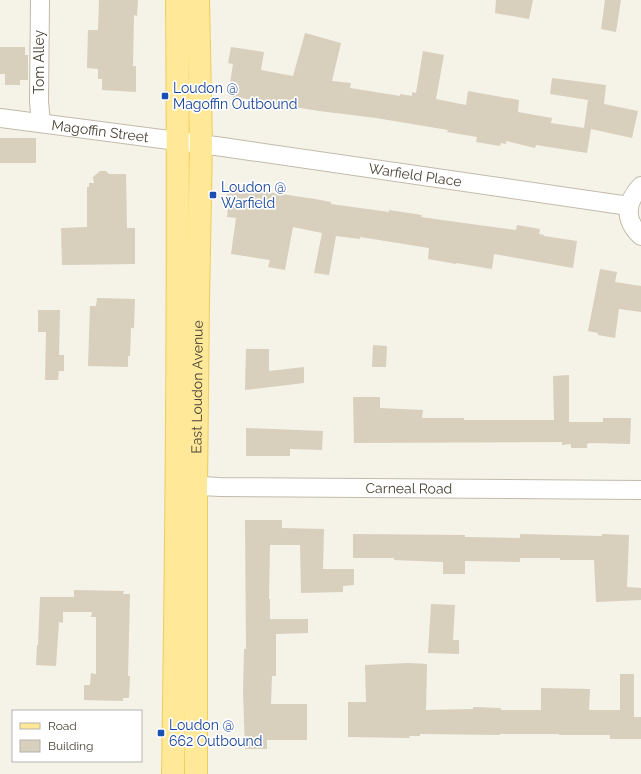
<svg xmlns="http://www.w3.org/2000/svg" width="641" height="774" font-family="Raleway,sans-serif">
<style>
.building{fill:#d8cfbd}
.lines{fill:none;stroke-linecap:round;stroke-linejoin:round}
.minor-casing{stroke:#c2bbaa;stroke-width:20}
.major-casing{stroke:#efcd5d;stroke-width:24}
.minor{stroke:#fff;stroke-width:18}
.major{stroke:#ffe898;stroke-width:22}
.transit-dot{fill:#1a4fb4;stroke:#fff;stroke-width:1.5}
.labels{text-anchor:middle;stroke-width:3.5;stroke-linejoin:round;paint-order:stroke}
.street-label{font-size:14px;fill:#4a4336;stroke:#fff}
.transit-label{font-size:14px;fill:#164399;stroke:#fff;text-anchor:start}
</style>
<rect width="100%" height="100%" fill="#f5f2e8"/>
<!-- building -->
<path class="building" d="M99,0h39l-1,16 -3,-1 -1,51h3v26l-34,-2v-11h-4v-10l-11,-1 1,-38h10z
M496,0h37l-4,19 -34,-6z
M605,0h16l-5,32 -15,-3z
M305,33l36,10 -9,38 19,2 -1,5 50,8v-2l12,2v-4l4,1 7,-42 21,4 -8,44 30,6 2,-14 51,9 -1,12 34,6 -1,5 33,5 4,-28 -38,-6 2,-16 54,7 -2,19 34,7 -6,27 -41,-9 -4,24 -51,-8 -1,3 -29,-7v3l-5,-1 -1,3 -24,-4 1,-5 -30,-5 1,-2 -72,-12 -57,-7 -91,-15 5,-32 -5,-1 3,-16 33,5 -3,18 32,6z
M0,47h25v8h3v25h-8v5h-15v-11h-5z
M0,138h36v25h-36z
M100,171h6l3,3h17l1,54h8v36l-73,1 -1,-37 26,-1v-40h2v-4h5l-1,-6z
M228,186l87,13 16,3v2l58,8v-2l33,5 -1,2 50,7 45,6 1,-5 23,4 -1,5 5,1v1l33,5 -4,27 -79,-14 -2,15 -36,-6v1l-28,-5 1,-11 -69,-11v2l-24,-3 -7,39 -15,-2 8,-40 -29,-6 -8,43 -17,-3 2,-7 -39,-6 5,-36 -9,-1 1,-9h-4z
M600,269l17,3 -2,10 26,4v26l-22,-3 -4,29 -17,-3v-2l-10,-2z
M97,298l38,1 -1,29h-3l-1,28h-2v11l-40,-1 2,-60h6z
M38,310h22l-1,45h5v16h-5l-1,9h-13l1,-48h-8z
M373,345l14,1 -1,21h-14z
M246,349h23v22l35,-4v16l-59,7z
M569,375v47h34v-4h28l-1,26 -40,-1 -3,1v4h-16v-4l-9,1v-3l-208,1 -1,-46h27v11l43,2 -1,8h42v2h90l-1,-44z
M246,428l77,3 -1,19 -32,-1v7h-44z
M245,520h37v8l42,1 -1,40h31v16l-11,1v6l-42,1 -1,-48h-30l-1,54h1v20h38v14l-32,1v42h-4l-1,28h36v36h-40v9h-22l-2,-57 1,-43h2z
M353,534l112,1v2l55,1v-4l82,2v-2l27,1 -2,52 14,1v12l-45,2 -2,-42h-34v-2h-40v4l-55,-1v13h-22v-12l-49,-2v-2h-41z
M74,590l50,1 -1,3h7l-2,82h2l-1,22h-6v3l-39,-1v-15h6l1,-12 5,1v-57h-5l1,-5h-29v11l-4,-1 -3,44 -20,-1 1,-20h1l2,-48h34z
M431,604l24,1 -2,35h6v14l-31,-1z
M408,663l19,1 -1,46 47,-1v-2l28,1v2h40v-22l49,1 -1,21h31v-36h14v43h7v22h-31v-4h-51v-1h-59v1l-80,-1v2h-11l1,2 -62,-1v-35h18l-1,-37z"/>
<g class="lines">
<!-- minor casing -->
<g class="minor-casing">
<g id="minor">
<path d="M40,0l-1,102 2,21"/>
<path id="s1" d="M0,118l223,29 406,59"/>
<path d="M641,186c-16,17 -17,34 0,50"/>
<path id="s2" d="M183,485l37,2 421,3"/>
</g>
</g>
<!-- major casing -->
<g class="major-casing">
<g id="major">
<path d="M173,774c4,-258 6,-516 4,-774"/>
<path id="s3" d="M196,774v-288l2,-185 3,-157 -3,-144"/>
</g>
</g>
<!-- minor -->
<use href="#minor" class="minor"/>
<!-- major -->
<use href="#major" class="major"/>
</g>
<!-- markers -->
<g class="transit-dot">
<rect x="161" y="92" width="8" height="8" rx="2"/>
<rect x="209" y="191" width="8" height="8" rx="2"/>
<rect x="157" y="729" width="8" height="8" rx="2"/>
</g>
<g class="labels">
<!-- street labels -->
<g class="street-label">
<text transform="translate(39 62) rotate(-90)" y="5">Tom Alley</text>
<text dy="5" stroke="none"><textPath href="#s1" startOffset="101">Magoffin Street</textPath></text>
<text dy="5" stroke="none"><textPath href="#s1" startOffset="419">Warfield Place</textPath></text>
<text dy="5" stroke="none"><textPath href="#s3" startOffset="387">East Loudon Avenue</textPath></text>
<text dy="5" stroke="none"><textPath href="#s2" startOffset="226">Carneal Road</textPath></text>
</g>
<!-- transit labels -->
<g class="transit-label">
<text x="173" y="93">Loudon @<tspan x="173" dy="16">Magoffin Outbound</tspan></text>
<text x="221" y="192">Loudon @<tspan x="221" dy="16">Warfield</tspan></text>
<text x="169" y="730">Loudon @<tspan x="169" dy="16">662 Outbound</tspan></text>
</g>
</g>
<!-- legend -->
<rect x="12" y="710" width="130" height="52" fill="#ffffff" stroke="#b7b4af"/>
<rect x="20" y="723" width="20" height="6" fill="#ffe898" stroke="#b7b4af"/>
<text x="48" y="730" font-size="12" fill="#4a4336">Road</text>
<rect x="20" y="740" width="20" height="12" fill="#d8cfbd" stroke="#b7b4af"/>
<text x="48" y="750" font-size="12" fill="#4a4336">Building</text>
</svg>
